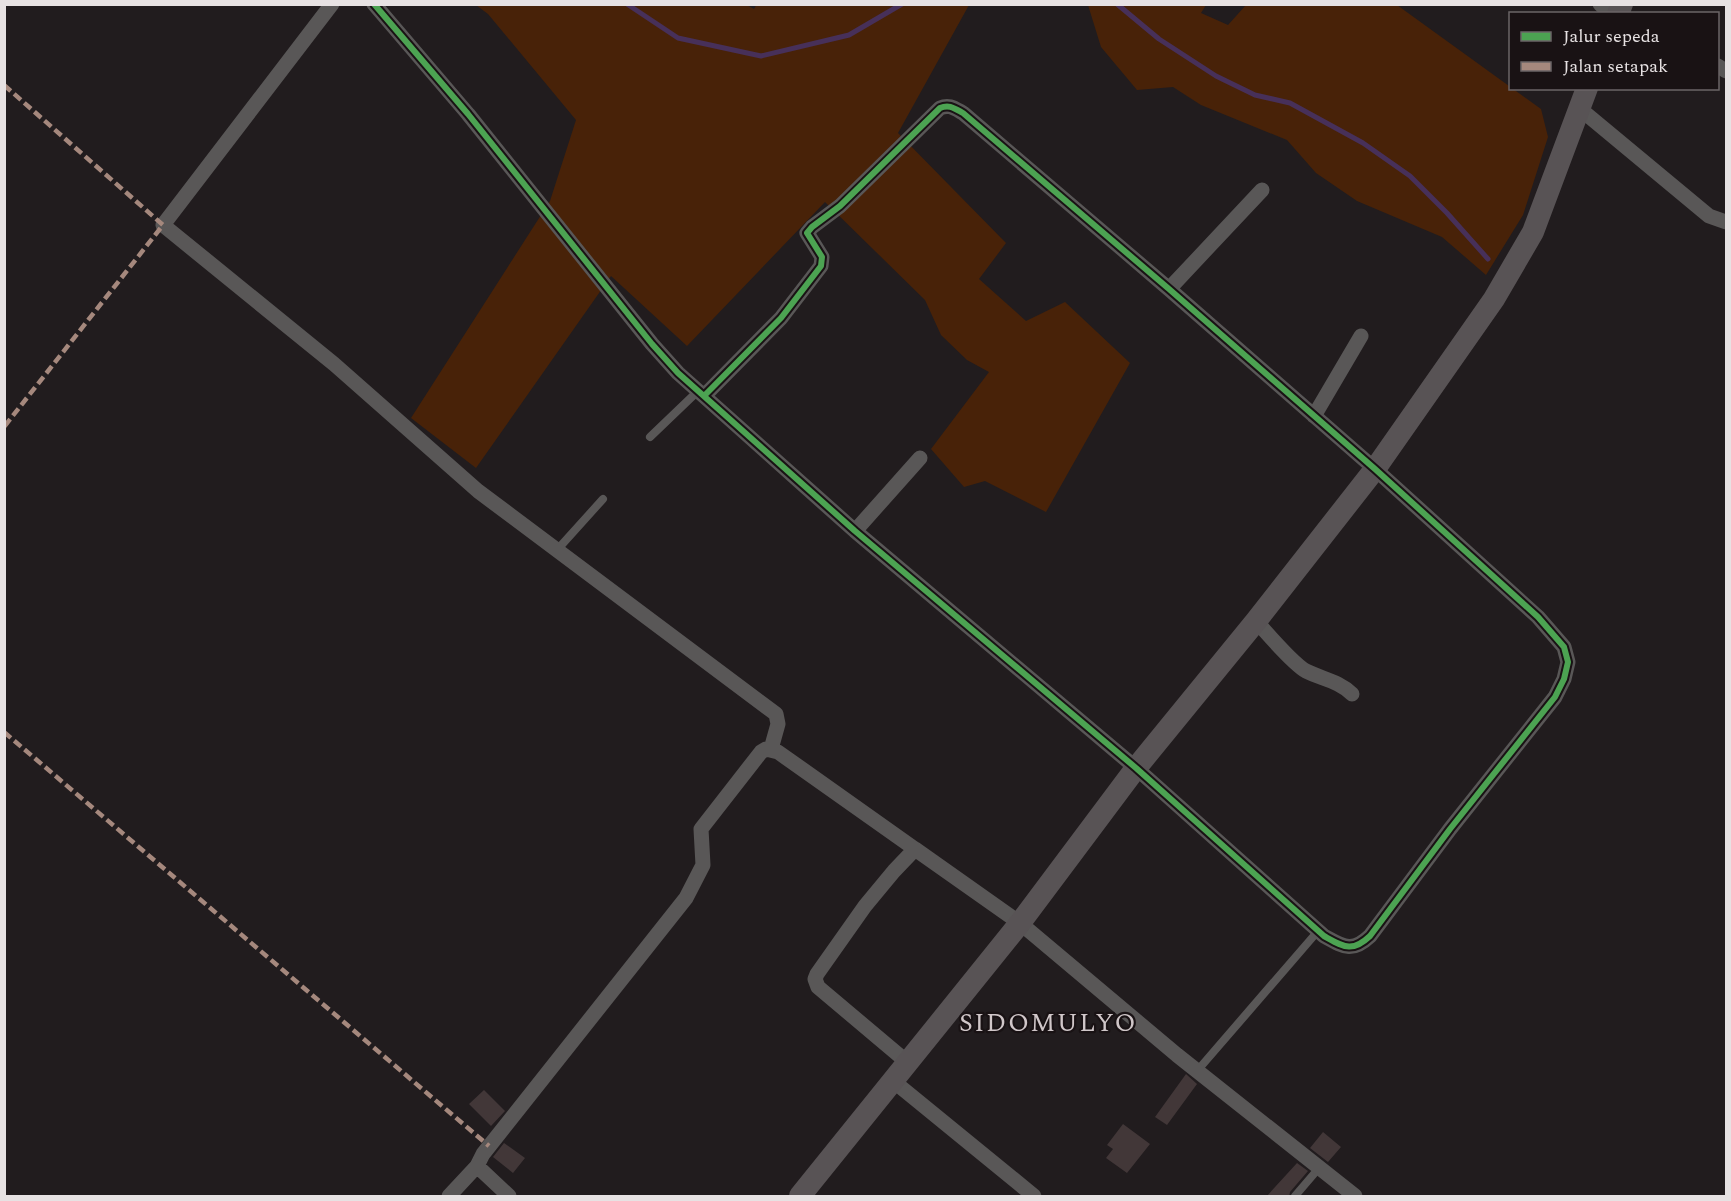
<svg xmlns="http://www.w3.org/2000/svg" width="1731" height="1201" font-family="Spectral,serif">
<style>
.green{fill:#482208}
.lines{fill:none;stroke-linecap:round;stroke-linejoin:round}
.stream{stroke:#473059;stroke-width:5}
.building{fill:#423738}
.service{stroke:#595757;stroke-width:8}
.minor{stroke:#595757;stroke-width:15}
.secondary{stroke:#585355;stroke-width:22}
.quiet{stroke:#a5887d;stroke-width:4.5;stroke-dasharray:9 4.5;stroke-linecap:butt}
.cycleway-casing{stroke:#191214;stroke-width:10}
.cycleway{stroke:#4ca352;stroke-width:6}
.labels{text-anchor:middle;stroke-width:4.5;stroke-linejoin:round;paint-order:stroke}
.quarter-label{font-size:26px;letter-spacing:1.5px;fill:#d0c7c9;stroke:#191214}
</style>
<rect width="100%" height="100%" fill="#211c1e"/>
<!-- green -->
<path class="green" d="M745,4l9,5 3,-5 212,1 -71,128 108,110 -27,36 47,42 39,-19 65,61 -84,149 -61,-31 -21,6 -33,-38 58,-77 -22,-12 -26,-25 -16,-35 -100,-98 -138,144 -76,-70 -135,192 -65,-50 139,-217 26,-81 -88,-106 -12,-9z
M1088,5h118l-5,8 27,12 18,-20h151l144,104 7,28 -25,78 -37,60 -44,-38 -85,-36 -41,-28 -29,-33 -86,-35 -28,-18 -36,3 -36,-43z"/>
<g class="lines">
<!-- stream -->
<path class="stream" d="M627,4l51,34 83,18 88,-21 53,-31
M1117,4l42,35 57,37 39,19 35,8 73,40 47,33 37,37 41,46"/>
</g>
<!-- building -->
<path class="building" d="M1186,1074l11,10 -30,41 -12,-8z
M484,1090l21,21 -14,15 -22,-22z
M1123,1124l27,20 -23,29 -21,-15 7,-9 -6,-4z
M1323,1132l18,15 -13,15 -18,-14z
M504,1143l21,15 -12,15 -20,-16z
M1297,1163l11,8 -18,21 -1,5h-23z"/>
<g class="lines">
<!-- service -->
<path class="service" d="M650,437l48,-46
M557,550l46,-51
M1197,1071l121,-140
M1295,1196l24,-28"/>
<!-- minor -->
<path class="minor" d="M332,4l-169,221 171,139 144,127 298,223 2,10 -7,25
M374,4l94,110 184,230 26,29 177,158 281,237 188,168c20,11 28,17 46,0l80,-107 105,-132 9,-18 4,-17 -4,-15 -26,-30 -163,-148 -206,-180 -206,-176c-9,-5 -14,-9 -23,-5l-100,98 -28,21 -5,6 15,24 -1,9 -40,52 -77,78
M1600,4l11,10
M1718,66l8,5
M1579,108l130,108 17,6
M1169,289l93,-99
M1314,416l47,-80
M855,531l65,-73
M1256,621c12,13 36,42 50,50 16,8 33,10 46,23
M907,1062l-89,-75 -3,-8 2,-5 48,-68 29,-35 21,-22 105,74 157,132 178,141
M892,1080l142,116
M477,1166l32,30
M449,1196l28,-30 6,-12 203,-256 17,-33 -2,-36 60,-77 5,-3 12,3 137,97"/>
<!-- secondary -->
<path class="secondary" d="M1618,14l4,-10
M800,1196l220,-273 116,-155 120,-147 119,-152 119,-170 39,-67 54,-144"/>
<!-- quiet -->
<path class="quiet" d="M4,85l159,140 -159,202
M4,732l485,414"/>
<!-- cycleway casing -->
<g class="cycleway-casing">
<path id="cycleway" d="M374,4l94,110 184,230 26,29 177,158 281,237 188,168c20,11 28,17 46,0l80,-107 105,-132 9,-18 4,-17 -4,-15 -26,-30 -163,-148 -206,-180 -206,-176c-9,-5 -14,-9 -23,-5l-100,98 -28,21 -5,6 15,24 -1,9 -40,52 -77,78"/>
</g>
<!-- cycleway -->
<use href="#cycleway" class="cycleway"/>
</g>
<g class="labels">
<!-- quarter labels -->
<g class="quarter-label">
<text x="1048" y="1031">SIDOMULYO</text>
</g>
</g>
<!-- border -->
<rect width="1731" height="1201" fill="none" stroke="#e7e2e3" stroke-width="12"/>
<!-- legend -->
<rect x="1509" y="12" width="210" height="78" fill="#191214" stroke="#6b6567" stroke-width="1.5"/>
<rect x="1521" y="32" width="30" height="9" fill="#4ca352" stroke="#6b6567" stroke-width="1.5"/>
<text x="1563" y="42" font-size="18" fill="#e7e2e3">Jalur sepeda</text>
<rect x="1521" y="62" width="30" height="9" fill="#a5887d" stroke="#6b6567" stroke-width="1.5"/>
<text x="1563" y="72" font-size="18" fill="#e7e2e3">Jalan setapak</text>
</svg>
